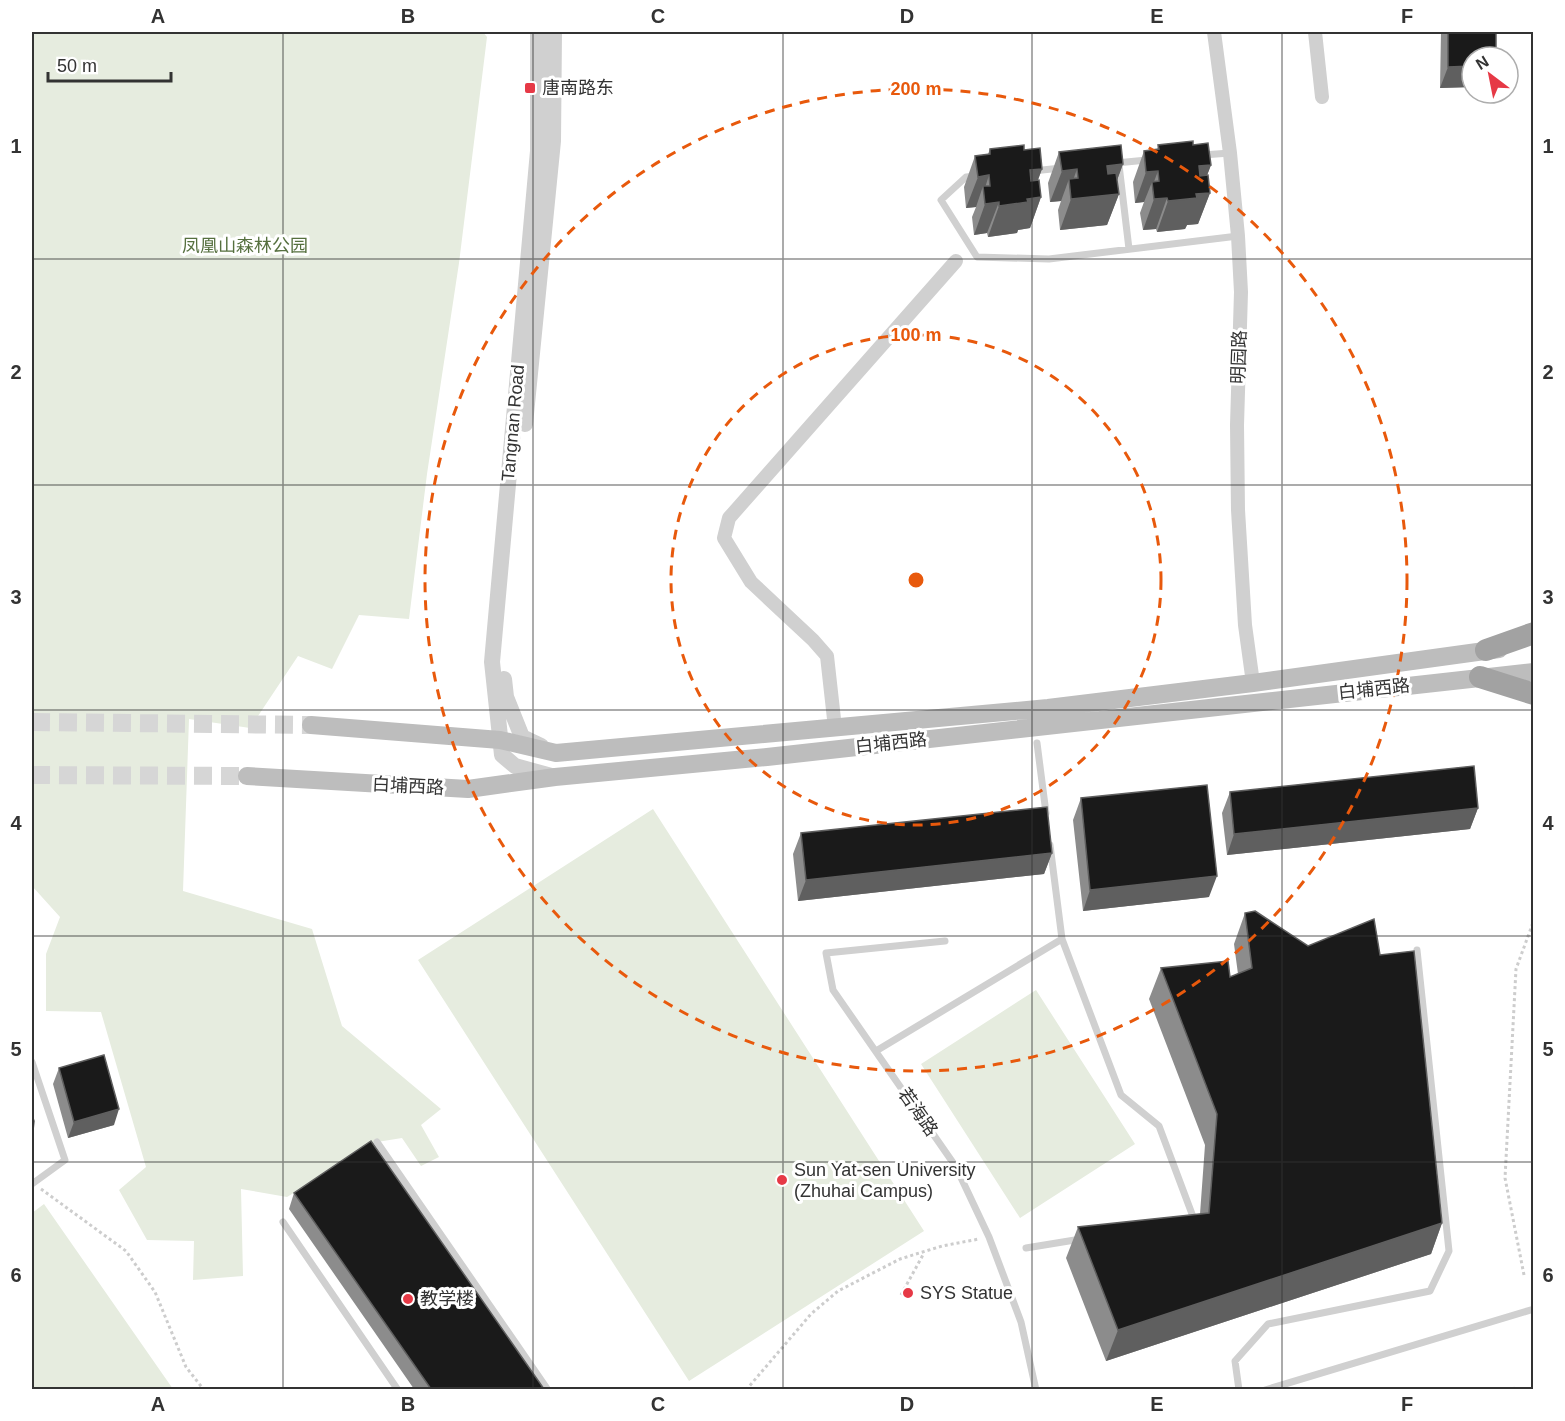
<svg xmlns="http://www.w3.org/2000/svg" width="1565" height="1421" font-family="Helvetica,'Noto Sans SC',sans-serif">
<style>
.green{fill:#e6ecdf}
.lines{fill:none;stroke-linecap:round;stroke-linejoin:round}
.secondary-tunnel{stroke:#d6d6d6;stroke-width:18;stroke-dasharray:18 9;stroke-linecap:butt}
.path{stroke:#cdcdcd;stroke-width:3;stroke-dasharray:3 3;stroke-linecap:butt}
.service{stroke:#d0d0d0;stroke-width:7}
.minor{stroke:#d0d0d0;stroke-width:14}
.tertiary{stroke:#d0d0d0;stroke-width:16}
.secondary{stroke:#bdbdbd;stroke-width:18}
.trunk{stroke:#a2a2a2;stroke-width:22}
.wall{fill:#8c8c8c}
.shaded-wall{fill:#5f5f5f}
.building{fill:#1a1a1a;stroke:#5f5f5f;stroke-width:1.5}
.grid{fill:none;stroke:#333;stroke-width:1.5;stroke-opacity:0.55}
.ring{fill:none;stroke:#e8590c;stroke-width:3;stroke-dasharray:10 8}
.poi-dot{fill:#e63946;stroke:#fff;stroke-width:2}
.labels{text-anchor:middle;stroke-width:6;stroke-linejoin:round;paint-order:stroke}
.poi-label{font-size:18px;fill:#333;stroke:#fff;text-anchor:start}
.park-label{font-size:18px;fill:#56703f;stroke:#fff}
.street-label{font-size:18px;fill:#333;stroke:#fff}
.centre{fill:#e8590c;stroke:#fff;stroke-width:3}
.ring-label{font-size:18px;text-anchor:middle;font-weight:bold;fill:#e8590c;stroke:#fff;stroke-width:6;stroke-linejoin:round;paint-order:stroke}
.neatline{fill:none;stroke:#333;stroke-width:2}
.grid-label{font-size:20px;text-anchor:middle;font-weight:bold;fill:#333}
</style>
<rect width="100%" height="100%" fill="#fff"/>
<!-- green -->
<path class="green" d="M32,32h451l4,5 -28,226 -32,211 -18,145 -50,-4 -27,54 -34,-13 -48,72 -61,-9 -6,172 129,38 30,97 99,83 -20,16 18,32 -18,9 -19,-28 -25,4 -90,55 -46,-8 2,87 -50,4 1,-39 -47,-1 -28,-50 27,-23 -45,-155 -55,-1v-57l14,-37 -28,-31z
M653,809l271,422 -235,150 -271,-421z
M1036,990l99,154 -115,74 -99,-154z
M44,1204l129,185h-141v-176z"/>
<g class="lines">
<!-- secondary-tunnel -->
<path class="secondary-tunnel" d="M32,722l279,3
M32,775l215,1"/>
<!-- path -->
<path class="path" d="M41,1189l85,62 29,41 31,75 18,23
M1524,1275l-19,-97 11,-209 18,-49
M901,1295l23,-42
M746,1390l65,-76 27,-23 62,-32 42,-13 37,-7
M1506,1390l10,-2 6,2"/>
<!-- service -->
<path class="service" d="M1203,155l27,-2
M1116,163l31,-3
M1119,165l10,84
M1033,171l28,-3
M977,176l-11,1 -25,23 36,57 72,2 189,-23
M1037,743l9,70
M1062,939l59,156 38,31 36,96
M945,941l-119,12 7,37 123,177 33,70 32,85 15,68
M876,1051l186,-112 -12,-94
M32,1062l33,98 -33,24
M377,1142l171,248
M283,1222l115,168
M1026,1248l55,-9
M1239,1390l-4,-29 33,-37 162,-33 19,-40 -32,-301
M1265,1390l269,-81"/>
<!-- minor -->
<path class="minor" d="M1214,32l16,121 8,83 3,56 -4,133 1,85 7,115 8,58
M1315,32l7,65
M835,728l-8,-72 -14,-16 -62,-58 -27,-44 5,-20 227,-257"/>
<!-- tertiary -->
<path class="tertiary" d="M538,32v119l-46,511 10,93 13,11 40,11
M525,424l28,-283 1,-109
M504,679l2,18 16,40 19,9"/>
<!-- secondary -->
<path class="secondary" d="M311,725l189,15 56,13 492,-45 205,-25 246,-34
M247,776l221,13 87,-12 212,-20 767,-85"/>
<!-- trunk -->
<path class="trunk" d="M1486,650l48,-17
M1480,677l54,17"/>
</g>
<!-- wall -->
<path class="wall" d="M1441,32h55l-24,25v30l-32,1z
M1158,145h35l18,20 -4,10 3,18 -12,31 -11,1 -2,4 -28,3 -1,-3 -13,1 -3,-17 4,-11 -9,1 -2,-21 11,-31 13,-1z
M990,149l34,1 18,19 -4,11 3,17 -11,31 -12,2 -1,3 -29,4 -1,-4 -13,2 -2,-18 4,-10 -10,1 -2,-21 11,-31 13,-2z
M1059,152l64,12 -6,16 2,14 -12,31 -47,5 -2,-20 3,-9 -11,1 -2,-19z
M1230,792l248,16 -8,21 -243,26 -5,-42z
M1081,798l128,99 -126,14 -10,-91z
M801,833l251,20 -8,21 -246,27 -5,-47z
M1245,913l63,33 72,9 62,268 -11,31 -325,107 -40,-103 12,-31 122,-13 5,-69 -56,-146 12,-31 69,9 8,-3 -4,-30z
M59,1068l55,57 -46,13 -15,-54z
M294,1193l250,196h-130l-125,-180z"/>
<!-- shaded-wall -->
<path class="shaded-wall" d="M1472,66v21l-32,1 8,-21z
M1123,164l-11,30h7l-12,31 -47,5 11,-31 36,-33z
M1211,165l-11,29 10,-1 -12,31 -11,1 -2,4 -28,3 11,-31 31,-35z
M1042,169l-11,29 10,-1 -11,31 -12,2 -1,3 -29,4 11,-31 31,-36z
M1077,169l-7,20 -1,-10 -8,22 -11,1 12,-31z
M1158,171l-6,16v-5l-8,20 -9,1 11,-31z
M989,175l-5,16 -1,-5 -7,21 -10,1 12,-31z
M1167,198l-11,31 -13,1 11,-31z
M999,202l-12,31 -13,2 11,-31z
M1478,808l-8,21 -243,26 7,-21z
M1052,853l-8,21 -246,27 8,-21z
M1217,876l-8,21 -126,14 7,-21z
M119,1109l-5,16 -46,13 6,-16z
M1442,1223l-11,31 -325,107 12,-31z"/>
<!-- building -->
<path class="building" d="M1448,32h48v25h-24v9l-24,1z
M1193,141v4l15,-2 3,22 -12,1 1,10 8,-1 2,18 -14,1 1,4 -29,3 -1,-3 -13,1 -2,-17 7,-1 -1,-10 -12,1 -2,-21 15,-2 -1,-4z
M1024,145v5l16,-2 2,21 -12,1 1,11 8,-1 2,17 -14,2 1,3 -29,4v-4l-14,2 -2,-18h7l-1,-11 -11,2 -3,-21 15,-2v-5z
M1121,145l2,19 -16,2 1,8 8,-1 3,21 -48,5 -2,-20 9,-1 -1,-9 -15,2 -3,-19z
M1474,766l4,42 -244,26 -4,-42z
M1207,785l10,91 -127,14 -9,-92z
M1047,807l5,46 -246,27 -5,-47z
M1255,911l53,35 66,-27 6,36 34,-4 28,272 -324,107 -40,-103 131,-14 8,-99 -56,-146 67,-7 2,16 22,-9 -7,-55z
M104,1055l15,54 -45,13 -15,-54z
M32,1115l2,6 -2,19z
M371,1141l173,248h-113l-137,-196z"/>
<!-- grid -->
<path class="grid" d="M283,32v1358M533,32v1358M783,32v1358M1032,32v1358M1282,32v1358M32,259h1502M32,485h1502M32,710h1502M32,936h1502M32,1162h1502"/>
<!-- distance rings -->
<g class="ring">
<circle cx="916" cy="580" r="245"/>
<circle cx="916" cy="580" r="491"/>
</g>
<!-- markers -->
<g class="poi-dot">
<rect x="524" y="82" width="12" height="12" rx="3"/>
<circle cx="782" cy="1180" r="6"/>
<circle cx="908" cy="1293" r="6"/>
<circle cx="408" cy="1299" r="6"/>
</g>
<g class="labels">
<!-- poi labels -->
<g class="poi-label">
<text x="542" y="94">唐南路东</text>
<text x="794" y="1176">Sun Yat-sen University<tspan x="794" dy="21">(Zhuhai Campus)</tspan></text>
<text x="920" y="1299">SYS Statue</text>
<text x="420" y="1305">教学楼</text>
</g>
<!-- park labels -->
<g class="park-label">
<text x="245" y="252">凤凰山森林公园</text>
</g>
<!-- street labels -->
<g class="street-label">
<text transform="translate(1239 357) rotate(-88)" y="6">明园路</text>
<text transform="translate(513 423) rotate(-85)" y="6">Tangnan Road</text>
<text transform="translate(1374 689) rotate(-6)" y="6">白埔西路</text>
<text transform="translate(891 743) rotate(-6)" y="6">白埔西路</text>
<text transform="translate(408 786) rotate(3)" y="6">白埔西路</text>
<text transform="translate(918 1112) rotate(55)" y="6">若海路</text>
</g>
</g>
<circle cx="916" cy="580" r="9" class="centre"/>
<g class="ring-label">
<text x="916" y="95">200 m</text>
<text x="916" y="341">100 m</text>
</g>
<!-- border -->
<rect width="1565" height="1421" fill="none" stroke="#ffffff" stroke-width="66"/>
<!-- north arrow -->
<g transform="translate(1490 75) rotate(328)"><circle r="28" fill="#ffffff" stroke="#adadad" stroke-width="1.5"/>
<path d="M0-4.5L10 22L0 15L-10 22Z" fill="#e63946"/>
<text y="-9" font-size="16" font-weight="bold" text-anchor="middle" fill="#333333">N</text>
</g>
<!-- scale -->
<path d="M48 72v9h123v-9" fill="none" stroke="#333333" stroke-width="3"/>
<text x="57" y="72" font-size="18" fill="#333333" stroke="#ffffff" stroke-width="4.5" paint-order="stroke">50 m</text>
<rect x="33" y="33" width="1499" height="1355" class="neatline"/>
<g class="grid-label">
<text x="158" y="23">A</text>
<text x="408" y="23">B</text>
<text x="658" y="23">C</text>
<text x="907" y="23">D</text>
<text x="1157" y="23">E</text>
<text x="1407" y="23">F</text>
<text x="16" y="153">1</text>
<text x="1548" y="153">1</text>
<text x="16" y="379">2</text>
<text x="1548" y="379">2</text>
<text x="16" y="604">3</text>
<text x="1548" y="604">3</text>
<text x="16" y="830">4</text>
<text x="1548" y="830">4</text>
<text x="16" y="1056">5</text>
<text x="1548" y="1056">5</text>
<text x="16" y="1282">6</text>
<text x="1548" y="1282">6</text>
<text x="158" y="1411">A</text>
<text x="408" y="1411">B</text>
<text x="658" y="1411">C</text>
<text x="907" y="1411">D</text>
<text x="1157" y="1411">E</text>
<text x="1407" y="1411">F</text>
</g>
</svg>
